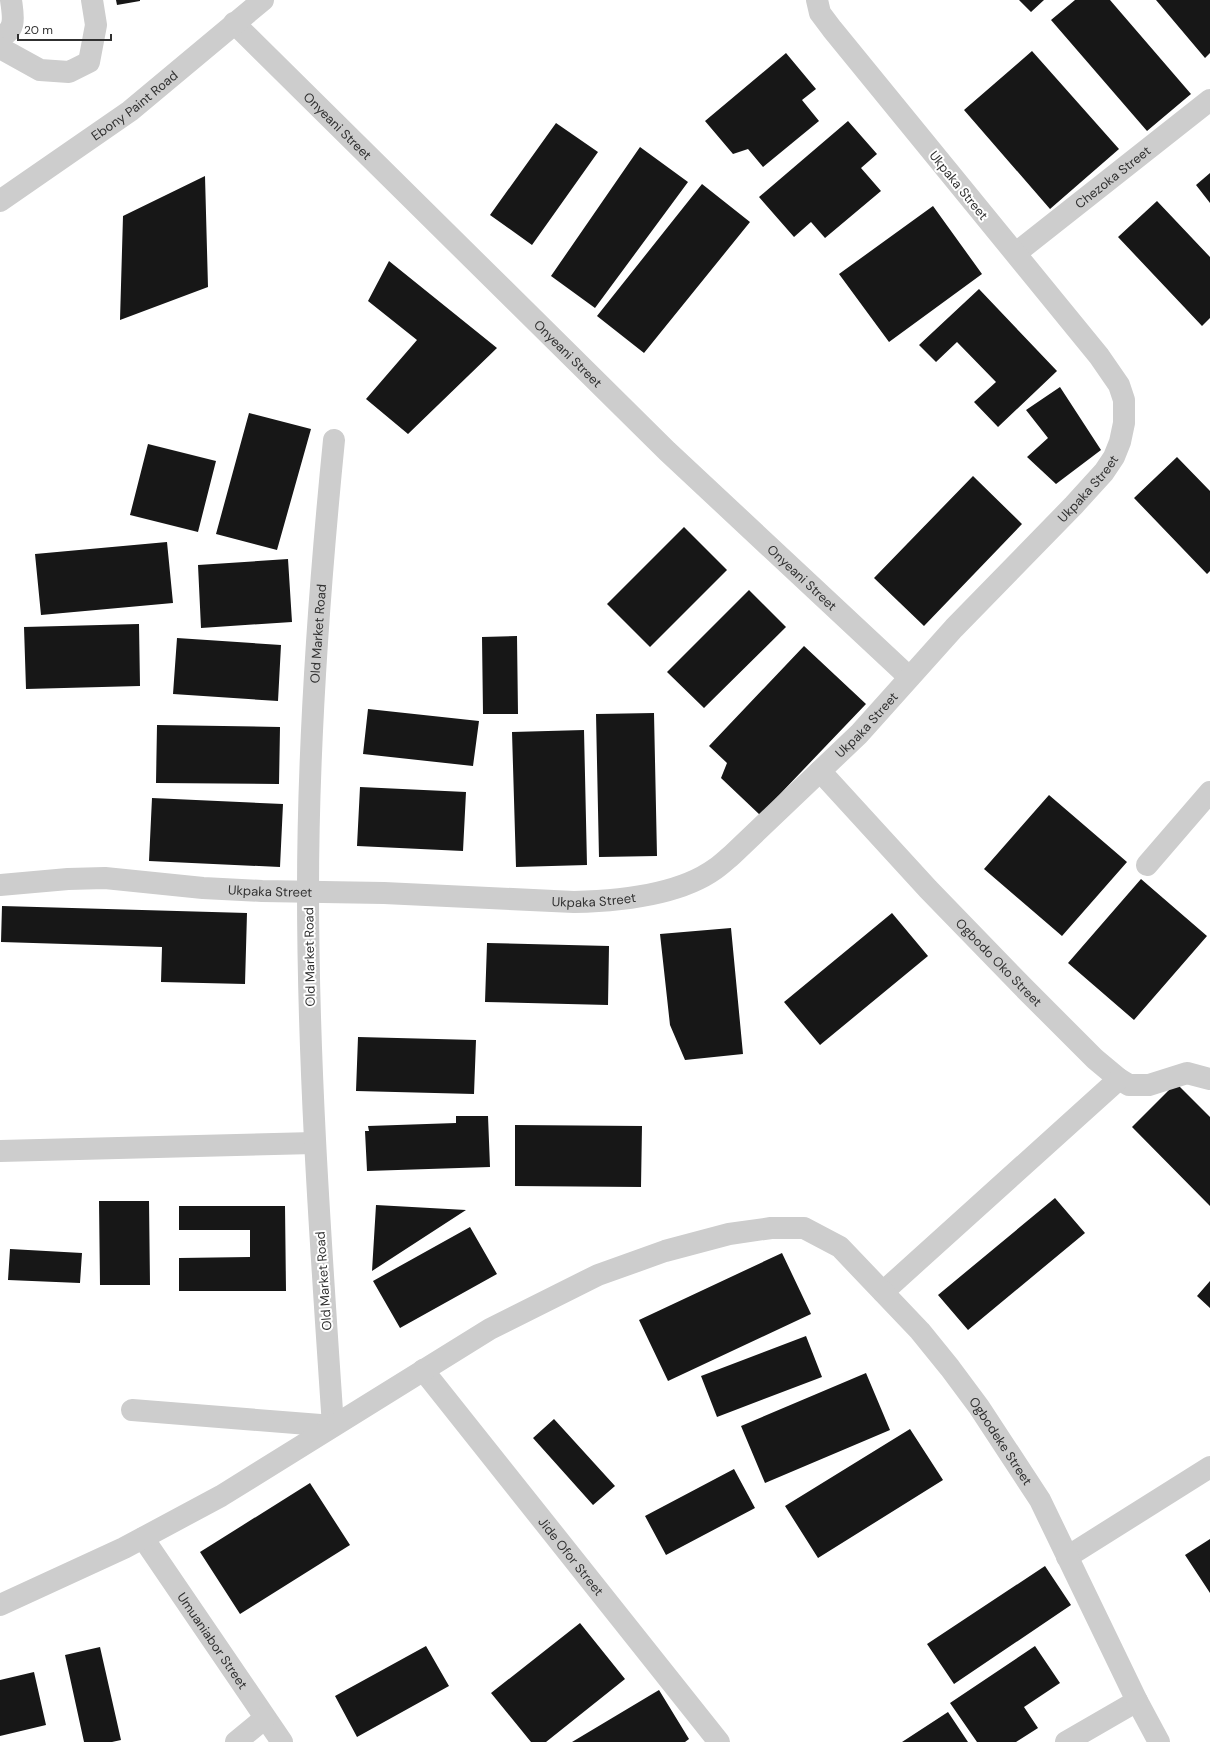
<svg xmlns="http://www.w3.org/2000/svg" width="1210" height="1742" font-family="'DM Sans',sans-serif">
<style>
.building{fill:#171717}
.lines{fill:none;stroke-linecap:round;stroke-linejoin:round}
.minor{stroke:#cdcdcd;stroke-width:22}
.labels{text-anchor:middle;stroke-width:4;stroke-linejoin:round;paint-order:stroke}
.street-label{font-size:13px;fill:#303030;stroke:#fff}
</style>
<rect width="100%" height="100%" fill="#fff"/>
<!-- building -->
<path class="building" d="M116,0h24v1l-23,4z
M1019,0h25l-13,12z
M1075,0h35l81,94 -44,37 -96,-111z
M1156,0h54v53l-5,5z
M1032,51l87,98 -69,60 -86,-99z
M786,53l30,36 -14,11 17,21 -56,46 -15,-18 -15,5 -28,-33z
M848,121l29,33 -16,14 20,23 -56,47 -14,-16 -17,15 -35,-40z
M556,123l42,29 -66,93 -42,-30z
M640,147l48,35 -93,126 -44,-32z
M1210,173v30l-14,-18z
M205,176l3,111 -88,33 3,-104z
M702,184l48,38 -106,131 -47,-37z
M1157,201l53,56v61l-8,8 -84,-89z
M933,206l49,68 -93,68 -50,-68z
M389,261l108,87 -89,86 -42,-35 51,-59 -49,-39z
M979,289l78,82 -59,56 -24,-25 22,-20 -39,-40 -21,20 -17,-17z
M1060,387l41,63 -45,34 -29,-27 21,-19 -22,-28z
M249,413l62,16 -34,121 -61,-16z
M148,444l68,17 -18,71 -68,-17z
M1177,457l33,34v80l-3,3 -73,-76z
M973,476l49,48 -98,102 -50,-48z
M684,527l43,43 -77,77 -43,-43z
M167,542l6,61 -132,12 -6,-61z
M288,559l4,63 -91,6 -3,-63z
M749,590l37,37 -82,81 -37,-36z
M139,624l1,62 -114,3 -2,-62z
M517,636l1,78h-35l-1,-77z
M177,638l104,7 -3,56 -105,-7z
M804,646l62,58 -106,111 -39,-37 6,-15 -18,-17z
M368,709l111,12 -6,45 -110,-12z
M654,713l3,143 -58,1 -3,-143z
M157,725l123,2 -1,57 -123,-1z
M584,730l3,135 -71,2 -4,-135z
M360,787l106,5 -3,59 -106,-5z
M1049,795l78,67 -65,74 -78,-67z
M152,798l131,6 -3,63 -131,-6z
M1141,879l66,57 -73,84 -66,-57z
M2,906l245,7 -2,71 -84,-2 1,-35 -161,-5z
M892,913l36,43 -108,89 -36,-43z
M731,928l12,126 -58,6 -15,-35 -10,-91z
M487,943l122,3 -1,59 -123,-3z
M358,1037l118,3 -2,54 -118,-3z
M1176,1083l34,34v89l-78,-79z
M456,1116h32l2,51 -123,4 -2,-40h4l-1,-5 88,-3z
M515,1125l127,1 -1,61 -126,-1z
M1055,1198l30,35 -117,97 -30,-35z
M99,1201h50l1,84h-50z
M376,1205l90,5 -94,61z
M179,1206h106l1,85h-107v-33l71,-1v-27h-71z
M470,1227l27,47 -97,54 -27,-47z
M10,1249l72,4 -2,30 -72,-3z
M782,1253l29,61 -143,67 -29,-61z
M1210,1281v27l-13,-12z
M806,1336l16,41 -105,40 -16,-41z
M866,1373l24,57 -125,53 -24,-57z
M554,1419l61,67 -22,19 -60,-67z
M910,1429l33,51 -125,78 -33,-52z
M734,1469l21,39 -89,47 -21,-39z
M310,1483l40,62 -110,69 -40,-62z
M1210,1539v54l-25,-38z
M1045,1566l26,39 -117,79 -27,-40z
M580,1623l45,56 -79,63h-15l-40,-49z
M426,1646l23,40 -92,51 -22,-41z
M1035,1646l25,37 -36,24 14,21 -22,14h-39l-27,-39z
M100,1647l21,93 -9,2h-28l-19,-87z
M34,1672l12,53 -46,11v-56z
M659,1690l30,49 -4,3h-113z
M948,1712l20,30h-66z"/>
<g class="lines">
<!-- minor -->
<g class="minor">
<path id="s1" d="M234,23l433,428 242,226"/>
<path d="M0,37c17,-7 13,-21 11,-37"/>
<path d="M0,48l40,22 29,2 20,-10 7,-37 -4,-25"/>
<path id="s2" d="M0,201l130,-90 133,-111"/>
<path id="s3" d="M1016,253l194,-153"/>
<path id="s4" d="M820,771l108,118 98,101 69,69 24,20 10,6h20l38,-12 23,6"/>
<path d="M1147,865l63,-73"/>
<path id="s5" d="M0,885l68,-6 37,-1 98,10 59,3 122,2 190,9c44,-1 105,-7 141,-33 6,-4 11,-9 17,-14l127,-121 95,-106 120,-123 30,-33 10,-15 6,-15 4,-19v-23l-5,-15 -20,-29 -267,-327 -12,-16 -3,-13"/>
<path d="M0,1151l314,-8"/>
<path d="M883,1292l236,-213"/>
<path id="s6" d="M423,1370l296,372"/>
<path id="s7" d="M132,1410l201,16c-12,-178 -25,-356 -25,-535 0,-151 11,-301 26,-451"/>
<path id="s8" d="M143,1538l139,204"/>
<path d="M1067,1557l143,-90"/>
<path id="s9" d="M0,1605l124,-57 97,-52 269,-167 108,-54 67,-24 64,-17 42,-6h33l36,19 80,84 30,37 29,39 61,93 97,201 -71,41"/>
<path d="M1137,1701l22,41"/>
<path d="M236,1742l29,-24"/>
</g>
</g>
<g class="labels">
<!-- street labels -->
<g class="street-label">
<text dy="5" stroke="none"><textPath href="#s2" startOffset="165">Ebony Paint Road</textPath></text>
<text dy="5" stroke="none"><textPath href="#s1" startOffset="146">Onyeani Street</textPath></text>
<text dy="5" stroke="none"><textPath href="#s3" startOffset="123">Chezoka Street</textPath></text>
<text transform="translate(959 185) rotate(51)" y="5">Ukpaka Street</text>
<text dy="5" stroke="none"><textPath href="#s1" startOffset="470">Onyeani Street</textPath></text>
<text dy="5" stroke="none"><textPath href="#s5" startOffset="1255">Ukpaka Street</textPath></text>
<text dy="5" stroke="none"><textPath href="#s1" startOffset="794">Onyeani Street</textPath></text>
<text dy="5" stroke="none"><textPath href="#s7" startOffset="995">Old Market Road</textPath></text>
<text dy="5" stroke="none"><textPath href="#s5" startOffset="931">Ukpaka Street</textPath></text>
<text dy="5" stroke="none"><textPath href="#s5" startOffset="271">Ukpaka Street</textPath></text>
<text dy="5" stroke="none"><textPath href="#s5" startOffset="595">Ukpaka Street</textPath></text>
<text transform="translate(309 957) rotate(-91)" y="5">Old Market Road</text>
<text dy="5" stroke="none"><textPath href="#s4" startOffset="262">Ogbodo Oko Street</textPath></text>
<text transform="translate(323 1281) rotate(-94)" y="5">Old Market Road</text>
<text dy="5" stroke="none"><textPath href="#s9" startOffset="1190">Ogbodeke Street</textPath></text>
<text dy="5" stroke="none"><textPath href="#s6" startOffset="238">Jide Ofor Street</textPath></text>
<text dy="5" stroke="none"><textPath href="#s8" startOffset="124">Umuaniabor Street</textPath></text>
</g>
</g>
<!-- scale -->
<path d="M18 34v6h93v-6" fill="none" stroke="#303030" stroke-width="2"/>
<text x="24" y="34" font-size="12" fill="#303030" stroke="#ffffff" stroke-width="3" paint-order="stroke">20 m</text>
</svg>
